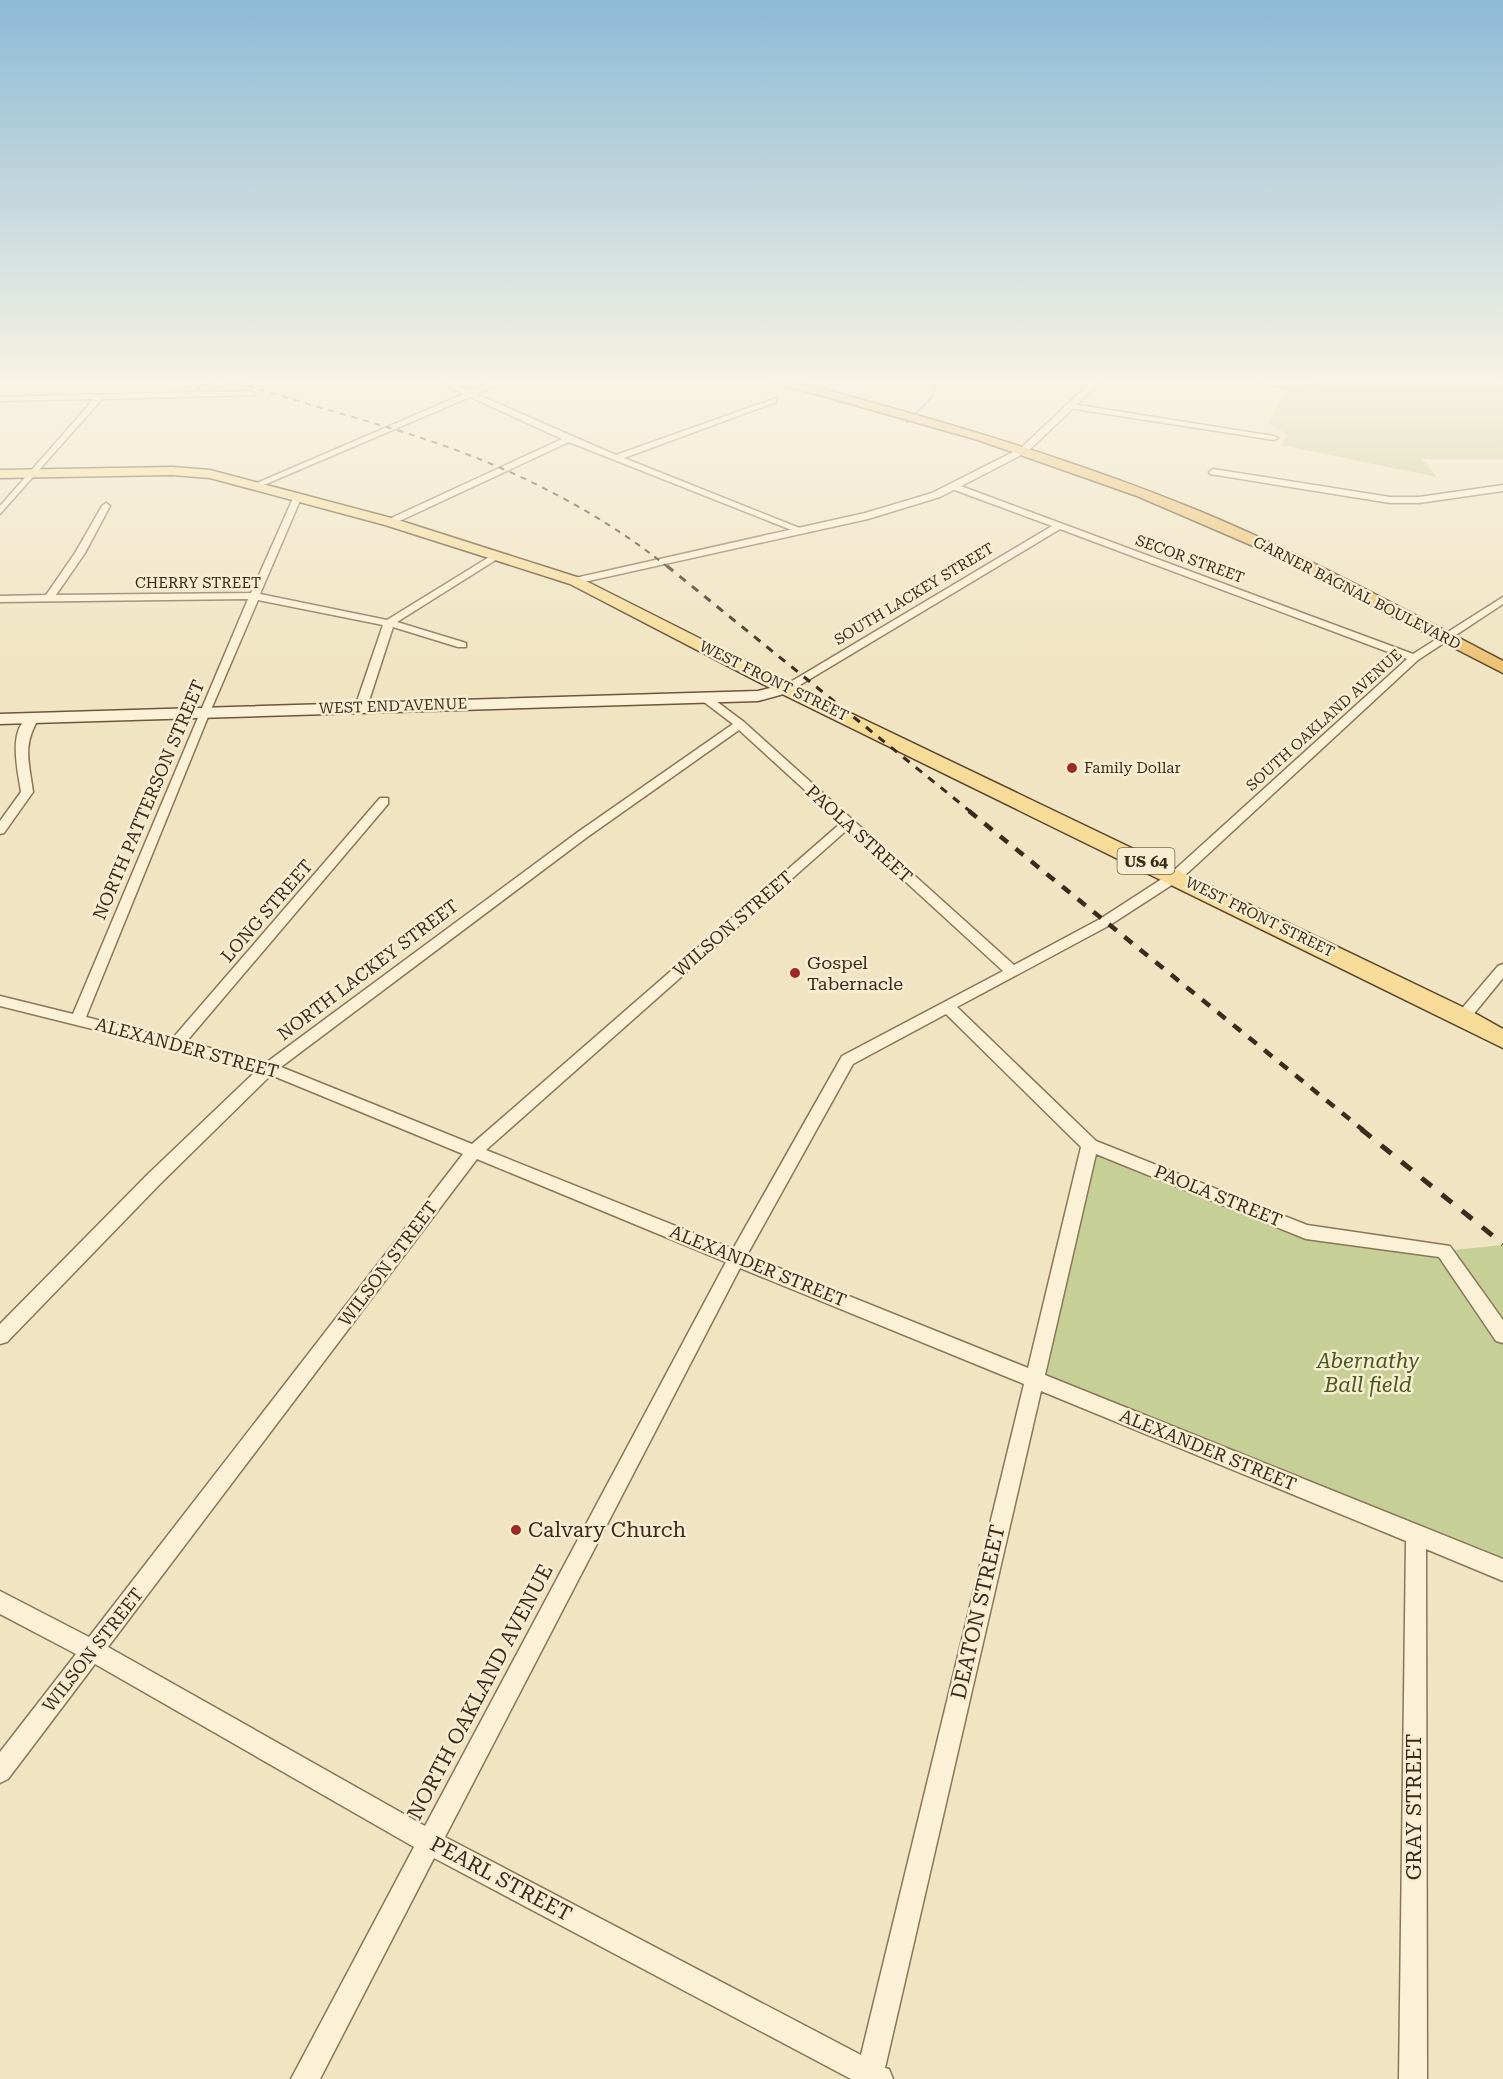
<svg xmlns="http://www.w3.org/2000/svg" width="1503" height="2079" font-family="'Roboto Serif',serif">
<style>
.green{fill:#c6cf95}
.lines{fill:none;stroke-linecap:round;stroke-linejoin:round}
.stream{stroke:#6b9189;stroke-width:2}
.minor-casing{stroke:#8b7558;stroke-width:3}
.tertiary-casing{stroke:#8b7558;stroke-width:3}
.secondary-casing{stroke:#6d563b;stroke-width:3}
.primary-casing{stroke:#59432c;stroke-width:3}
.trunk-casing{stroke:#59432c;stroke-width:3}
.minor{fill:#fbf1d6;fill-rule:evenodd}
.tertiary{fill:#fbf1d6;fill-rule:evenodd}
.secondary{fill:#fbf1d6;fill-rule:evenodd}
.primary{fill:#f6dc98;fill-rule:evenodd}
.trunk{fill:#edc273;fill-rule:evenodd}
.rail-far3{stroke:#3a2c1d;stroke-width:2;stroke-dasharray:6 6;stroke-linecap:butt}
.rail-far2{stroke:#3a2c1d;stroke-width:3;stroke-dasharray:8 8;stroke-linecap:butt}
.rail-far1{stroke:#3a2c1d;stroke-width:4.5;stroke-dasharray:10 10;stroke-linecap:butt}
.rail{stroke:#3a2c1d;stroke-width:5;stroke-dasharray:13 13;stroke-linecap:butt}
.poi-dot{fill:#9e2825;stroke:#f7eed2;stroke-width:2}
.labels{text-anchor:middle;stroke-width:5;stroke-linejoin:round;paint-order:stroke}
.far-street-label{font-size:15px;fill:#3a2c1d;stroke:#f7eed2}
.far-poi-label{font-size:15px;fill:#3a2c1d;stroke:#f7eed2;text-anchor:start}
.shield{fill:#f7eed2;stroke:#736653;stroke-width:1.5}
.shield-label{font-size:16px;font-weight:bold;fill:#3a2c1d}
.street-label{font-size:18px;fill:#3a2c1d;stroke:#f7eed2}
.poi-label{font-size:18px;fill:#3a2c1d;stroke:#f7eed2;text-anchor:start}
.near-park-label{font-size:21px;font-style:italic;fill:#485822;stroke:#f7eed2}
.near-poi-label{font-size:21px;fill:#3a2c1d;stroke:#f7eed2;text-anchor:start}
.near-street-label{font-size:21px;fill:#3a2c1d;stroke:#f7eed2}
</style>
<rect width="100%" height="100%" fill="#f0e4c2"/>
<!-- green -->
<path class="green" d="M1325,378h178v81h-81l15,18 -156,-32 7,-10 -19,-11 19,-41 31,-1z
M1090,1145l216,87 138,19 59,-6v325l-470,-191z"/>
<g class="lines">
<!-- stream -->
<path class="stream" d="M907,422l25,-25 5,-19"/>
<!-- minor casing -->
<g class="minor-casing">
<path id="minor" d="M232,378h14l-44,12 -4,-2z
M432,378h10l28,13 31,-13h10l-35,16 140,61 160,-57v4l-152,56 183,73 -8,2 -230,-91 -176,82h-6v-4l175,-81 -92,-42 -211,90 -7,-2 212,-91z
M807,378h9l-8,5 -4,-2z
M1246,378l52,4 30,-4c-19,13 -62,10 -82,0z
M252,391l3,4 -153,4 -102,115v-8l94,-107 -94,2v-4z
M1072,404l202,32 4,2 -4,2 -205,-32z
M1213,469l177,28h29l84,-12v6l-84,12h-29l-180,-29 -1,-2z
M952,485h6l455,169 90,-57v7l-85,56 -237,219 -71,46 -153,82 139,134 211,84 143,21 53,74v23l-7,-2 -57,-84 -133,-18 -210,-85 -51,221 458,184v22l-77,-32 1,530h-28l7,-538 -365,-150 -156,677 4,1 4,10h-42l-417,-221 -114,221h-29l123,-232 -319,-183 -87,115 -8,4v-31l76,-98 -76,-40v-23l89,46 374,-483 -192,-79 -111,109 -153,158 -7,2v-20l148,-150 109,-104 -257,-64v-10l73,18 175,-415 -248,3v-6l46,-1 29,-42 27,-47 4,-3 4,3 -25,47 -29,42 195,-2 43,-97 4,-3 4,3 -42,98 127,26 107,-66 8,2 -105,66 69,21v4h-8l-65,-20 -26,80 -6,3 -6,-3 28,-82 -125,-25 -48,112 -124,305 86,22 208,-241h8v6l-202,238 81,20 311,-230 155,-108 -33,-25v-4h8l36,27 270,243 86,-46 71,-46 236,-214 -347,-130 -270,162h-8v-4l270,-161 -100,-37zM739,730l102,93 -369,321 -191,-77 305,-229zM848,829l155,142 -161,85 -109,193 -247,-99zM946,1014l135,133 -53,221 -281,-113 106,-191zM477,1159l249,103 -301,564 -317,-179zM740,1268l284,116 -163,671 -416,-218z
M33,715l6,3c-17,28 -10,43 -6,74l-29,41 -4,1v-13l21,-29c-3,-21 -15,-67 12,-77z
M1503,964v14l-35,43h-10l-2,-4 2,-4 40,-47z"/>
</g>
<!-- tertiary casing -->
<g class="tertiary-casing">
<path id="tertiary" d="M1095,378h10l-78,74 -87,45 -72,22 -293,65 -6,-3 6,-3 290,-65 67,-20 89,-45z"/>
</g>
<!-- secondary casing -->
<g class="secondary-casing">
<path id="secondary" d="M786,684l5,2 3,3 -3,3 -33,9 -758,23v-10l758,-23z"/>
</g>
<!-- primary casing -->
<g class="primary-casing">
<path id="primary" d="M172,467l38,3 185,49 185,59 212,107 679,326 32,18v19l-723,-355 -210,-109 -185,-59 -175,-47 -38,-3 -172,3v-8z"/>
</g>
<!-- trunk casing -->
<g class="trunk-casing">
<path id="trunk" d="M759,378h21c142,37 283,77 419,133 104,43 204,98 304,150v12l-236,-121 -130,-56 -159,-56z"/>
</g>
<!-- minor -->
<use href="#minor" class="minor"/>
<!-- tertiary -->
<use href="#tertiary" class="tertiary"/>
<!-- secondary -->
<use href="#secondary" class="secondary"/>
<!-- primary -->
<use href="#primary" class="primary"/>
<!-- trunk -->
<use href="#trunk" class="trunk"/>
<!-- rail-far3 -->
<path class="rail-far3" d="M225,378c72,25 146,42 217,67 80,28 160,69 227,123"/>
<!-- rail-far2 -->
<path class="rail-far2" d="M667,566l304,246"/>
<!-- rail-far1 -->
<path class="rail-far1" d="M969,811l394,319"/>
<!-- rail -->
<path class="rail" d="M1361,1129l142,115"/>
</g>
<!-- sky -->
<linearGradient id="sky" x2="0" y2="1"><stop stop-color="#8dbad6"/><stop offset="0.57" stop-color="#f8f3e4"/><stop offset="1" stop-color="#f8f3e4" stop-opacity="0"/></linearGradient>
<rect width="1503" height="669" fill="url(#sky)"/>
<!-- markers -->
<g class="poi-dot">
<circle cx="1072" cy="768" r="6"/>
<circle cx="795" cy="973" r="6"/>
<circle cx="516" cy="1530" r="6"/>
</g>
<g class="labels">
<!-- far-street labels -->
<g class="far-street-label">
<text transform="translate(1190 559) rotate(20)" y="5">SECOR STREET</text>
<text x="198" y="588">CHERRY STREET</text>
<text transform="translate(1357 593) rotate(27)" y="5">GARNER BAGNAL BOULEVARD</text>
<text transform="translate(914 594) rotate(-31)" y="5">SOUTH LACKEY STREET</text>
<text transform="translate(774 681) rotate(26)" y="5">WEST FRONT STREET</text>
<text transform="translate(393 706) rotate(-2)" y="5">WEST END AVENUE</text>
<text transform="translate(1324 720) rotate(-42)" y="5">SOUTH OAKLAND AVENUE</text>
<text transform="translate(1260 917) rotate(26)" y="5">WEST FRONT STREET</text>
</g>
<!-- far-poi labels -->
<g class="far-poi-label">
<text x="1084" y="773">Family Dollar</text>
</g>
<!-- shield labels -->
<rect class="shield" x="1117.5" y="848" width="57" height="26" rx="4.5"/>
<g class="shield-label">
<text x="1146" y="867">US 64</text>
</g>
<!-- street labels -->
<g class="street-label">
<text transform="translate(149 800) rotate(-67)" y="6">NORTH PATTERSON STREET</text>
<text transform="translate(859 834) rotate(42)" y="6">PAOLA STREET</text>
<text transform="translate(267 911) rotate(-49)" y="6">LONG STREET</text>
<text transform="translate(733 924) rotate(-41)" y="6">WILSON STREET</text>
<text transform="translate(368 970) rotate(-37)" y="6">NORTH LACKEY STREET</text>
<text transform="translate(187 1048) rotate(15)" y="6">ALEXANDER STREET</text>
<text transform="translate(1218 1196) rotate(22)" y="6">PAOLA STREET</text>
<text transform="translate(388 1264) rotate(-53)" y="6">WILSON STREET</text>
<text transform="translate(758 1266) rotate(22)" y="6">ALEXANDER STREET</text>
<text transform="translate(1208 1450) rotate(22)" y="6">ALEXANDER STREET</text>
<text transform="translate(93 1650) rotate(-52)" y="6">WILSON STREET</text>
</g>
<!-- poi labels -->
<g class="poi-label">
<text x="807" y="969">Gospel<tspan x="807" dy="21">Tabernacle</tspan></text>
</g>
<!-- near-park labels -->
<g class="near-park-label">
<text x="1368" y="1368">Abernathy<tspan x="1368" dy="24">Ball field</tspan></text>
</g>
<!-- near-poi labels -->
<g class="near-poi-label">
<text x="528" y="1537">Calvary Church</text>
</g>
<!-- near-street labels -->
<g class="near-street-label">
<text transform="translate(978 1612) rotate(-77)" y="7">DEATON STREET</text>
<text transform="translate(480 1692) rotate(-62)" y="7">NORTH OAKLAND AVENUE</text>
<text transform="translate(1414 1807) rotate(-90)" y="7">GRAY STREET</text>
<text transform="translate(501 1879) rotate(28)" y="7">PEARL STREET</text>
</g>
</g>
</svg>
